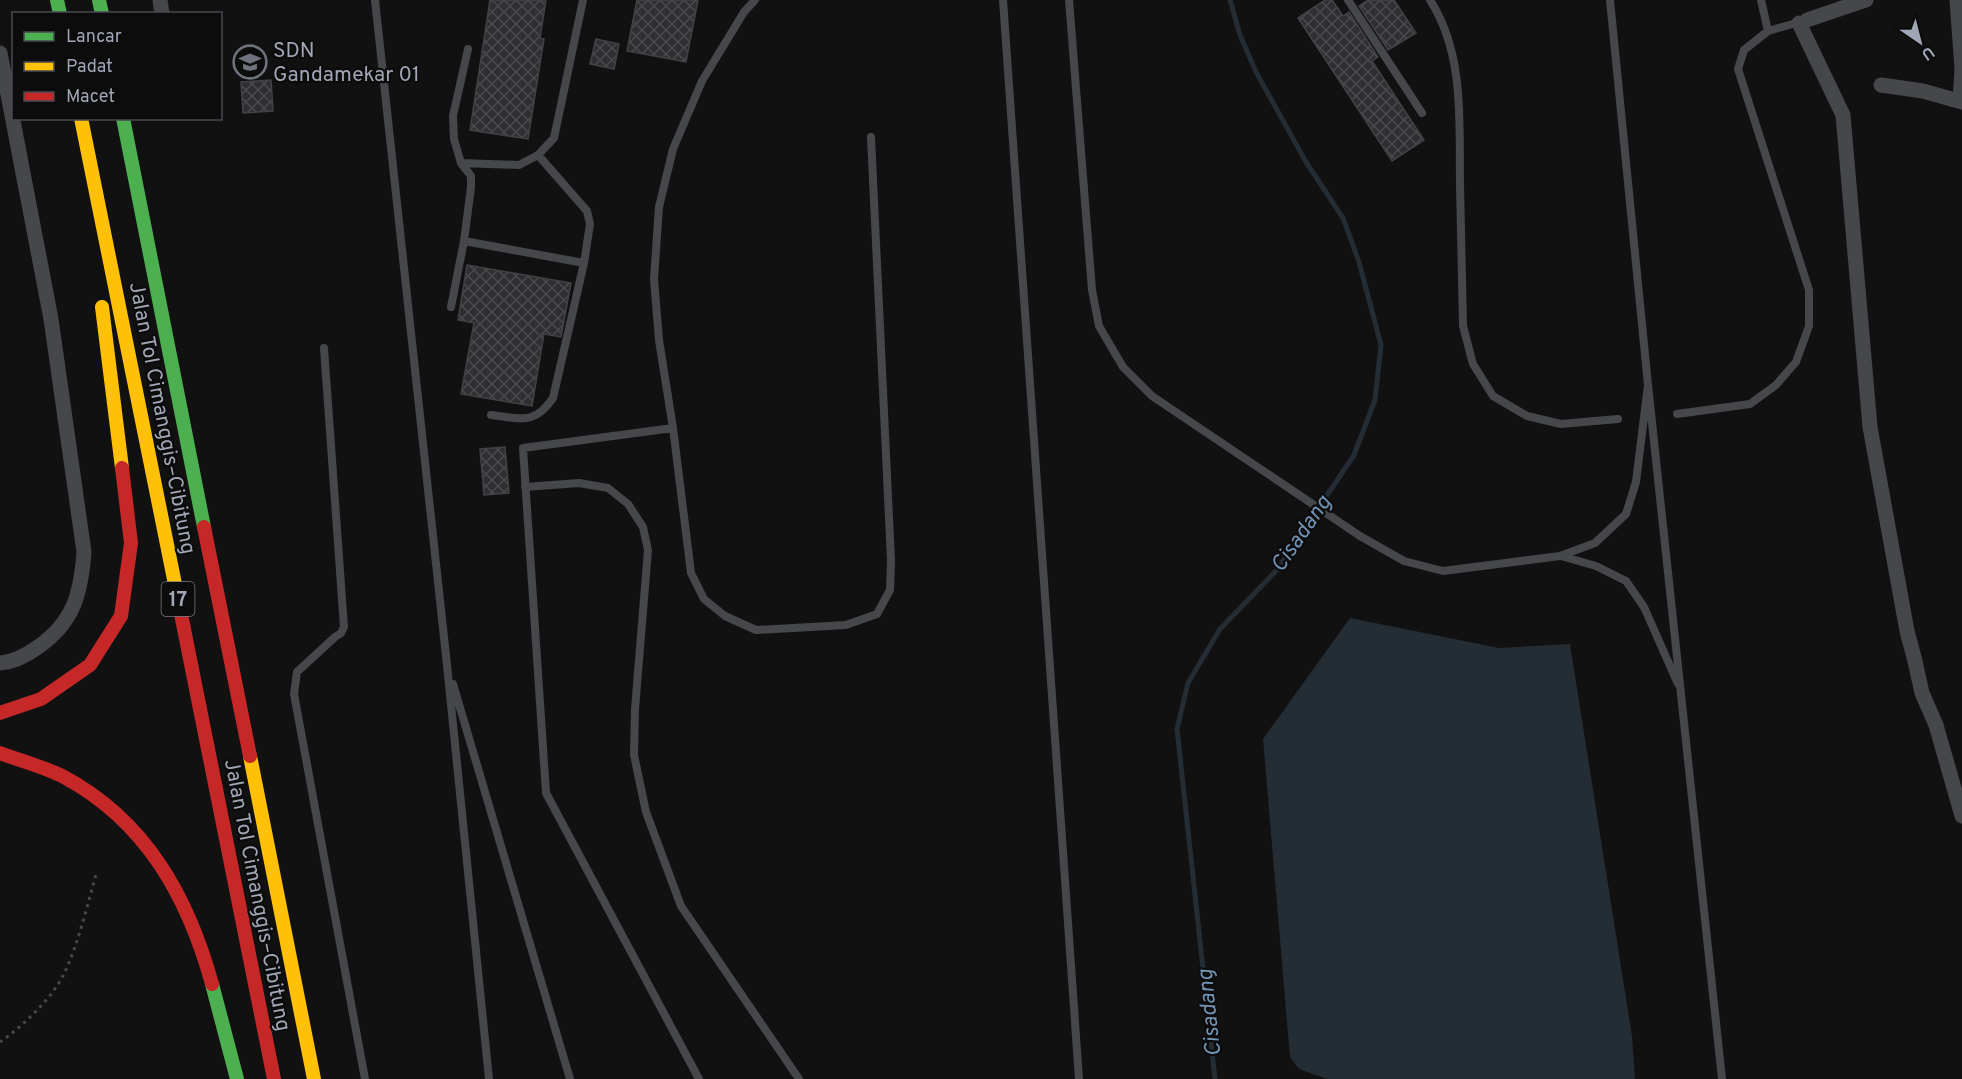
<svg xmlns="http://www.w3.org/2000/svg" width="1962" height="1079" font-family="Overpass,sans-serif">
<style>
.water{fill:#242c34}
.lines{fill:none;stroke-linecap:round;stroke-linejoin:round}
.stream{stroke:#242c34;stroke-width:5}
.building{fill:url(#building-cross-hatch);stroke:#404246;stroke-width:1.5}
.path{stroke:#46484c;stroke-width:3;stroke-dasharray:3 4.5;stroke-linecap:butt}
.lane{stroke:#45474b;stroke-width:8}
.street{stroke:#45474b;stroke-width:15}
.fast{stroke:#4caf50;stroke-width:14}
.slow{stroke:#ffc107;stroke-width:14}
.jam{stroke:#c62828;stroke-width:14}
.labels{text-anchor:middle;stroke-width:4.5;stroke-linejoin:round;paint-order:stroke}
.shield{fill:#0c0c0d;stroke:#747883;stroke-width:1.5}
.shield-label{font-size:20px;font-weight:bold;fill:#a0a6b5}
.poi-label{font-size:21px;fill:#a0a6b5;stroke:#0c0c0d;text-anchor:start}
.street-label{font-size:21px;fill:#a0a6b5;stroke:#0c0c0d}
.water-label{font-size:22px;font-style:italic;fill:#7393b4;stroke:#0c0c0d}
</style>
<defs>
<pattern id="building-cross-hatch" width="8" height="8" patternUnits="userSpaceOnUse" patternTransform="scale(1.5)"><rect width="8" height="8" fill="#2f2f32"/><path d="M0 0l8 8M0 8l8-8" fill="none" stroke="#4a4a4d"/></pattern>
</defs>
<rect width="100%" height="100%" fill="#111112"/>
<!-- water -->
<path class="water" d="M1350,618l149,30 71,-4 62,392 3,43h-308l-28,-10 -9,-12 -27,-318z"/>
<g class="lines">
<!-- stream -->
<path class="stream" d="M1215,1079l-38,-350 11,-46 32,-54 57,-59 77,-115 21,-55 6,-55 -22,-83 -16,-44 -37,-56 -50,-90 -16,-37 -10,-35"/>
</g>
<!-- building -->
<path class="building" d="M490,0h56l-6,38 4,1 -16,100 -58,-9z
M637,0h61l-12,62 -59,-11z
M1325,0h7l11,16 6,-4 29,45 -6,4 52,79 -32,21 -94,-143z
M1368,0h26l22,33 -28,17 -29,-44z
M596,39l23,5 -5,25 -24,-5z
M271,80l2,31 -30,2 -2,-31z
M467,265l104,18 -10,54 -17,-3 -12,72 -71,-12 13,-71 -16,-3z
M505,447l4,46 -25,2 -4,-46z"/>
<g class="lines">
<!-- path -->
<path class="path" d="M0,1042c21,-14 53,-45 64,-68 15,-32 23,-68 33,-103"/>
<!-- lane -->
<path class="lane" d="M375,0l72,665 42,414
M755,0l-11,12 -42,69 -29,68 -14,58 -5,72 5,61 14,88 18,145 13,26 21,17 31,14 90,-5 31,-11 13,-24 1,-30 -20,-423
M1003,0l76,1079
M1069,0l23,290 7,36 24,41 29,29 208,140 44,25 39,10 117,-15 35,-13 31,-29 10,-32 12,-97
M1348,0l74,113
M1430,0c35,54 29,123 30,184 1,47 2,95 3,142l10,38 20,32 34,20 34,8 57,-5
M1610,0l38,385 74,694
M1761,0l7,31
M468,49l-15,67 1,23 7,24 58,2 19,-10 16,-17 29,-138
M464,241l120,22
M451,307l13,-66 7,-54v-11l-10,-13
M324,348l20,279 -3,6 -6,4 -38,35 -3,22 71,385
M1677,414l73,-10 26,-19 20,-23 13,-36v-36l-71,-221 6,-19 24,-19 32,-9
M491,415c29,3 43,11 62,-17l31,-135 6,-39 -3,-13 -49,-56
M673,428l-150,20 23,345 153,286
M525,487l54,-4 29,5 20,16 15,23 5,23 -13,159 -1,46 12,57 35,94 118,173
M1561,556l35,10 30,15 18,26 34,77
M453,684l117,395"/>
<!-- street -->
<path class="street" d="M160,0l2,14
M1957,0l5,69 -2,32
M1807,20l59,-20
M1799,23l44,92 27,312 37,204 8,30 7,32 14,32 26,91
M0,53l51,266 33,233c-3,41 -10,70 -46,95 -11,8 -24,15 -38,16
M1881,85l42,6 39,11"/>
<!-- fast -->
<path class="fast" d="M57,0l3,14
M99,0l3,14
M123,118l81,409
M212,984l25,95"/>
<!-- slow -->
<path class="slow" d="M81,118l99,491
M102,307l20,161
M250,756l64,323"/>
<!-- jam -->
<path class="jam" d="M204,527l46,229
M180,609l94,470
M0,713l41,-14 49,-34 31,-49 10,-73 -9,-75
M0,753c21,8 45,14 64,24 82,44 124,120 148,207"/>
</g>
<!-- icons -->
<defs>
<g id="school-ring" transform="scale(1.725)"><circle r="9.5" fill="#0c0c0d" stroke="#6e727c" stroke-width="1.5"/><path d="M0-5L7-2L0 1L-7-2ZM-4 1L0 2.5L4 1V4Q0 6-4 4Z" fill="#6e727c"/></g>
</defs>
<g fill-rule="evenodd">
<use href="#school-ring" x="250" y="62"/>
</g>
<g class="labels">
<!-- shield labels -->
<rect class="shield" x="161.5" y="582" width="33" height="34" rx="4.5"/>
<g class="shield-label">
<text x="178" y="606">17</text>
</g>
<!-- poi labels -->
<g class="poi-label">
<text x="273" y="57">SDN<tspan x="273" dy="24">Gandamekar 01</tspan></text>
</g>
<!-- street labels -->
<g class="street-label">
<text transform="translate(163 418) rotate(79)" y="7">Jalan Tol Cimanggis–Cibitung</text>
<text transform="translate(258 895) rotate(79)" y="7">Jalan Tol Cimanggis–Cibitung</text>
</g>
<!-- water labels -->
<g class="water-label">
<text transform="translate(1300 533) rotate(-55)" y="8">Cisadang</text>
<text transform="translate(1208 1013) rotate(-96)" y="8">Cisadang</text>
</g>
</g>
<!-- legend -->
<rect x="12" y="12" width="210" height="108" fill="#0c0c0d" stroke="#474a50" stroke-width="1.5"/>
<rect x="24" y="32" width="30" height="9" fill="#4caf50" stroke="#474a50" stroke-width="1.5"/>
<text x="66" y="42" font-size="18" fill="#a0a6b5">Lancar</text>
<rect x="24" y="62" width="30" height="9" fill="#ffc107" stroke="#474a50" stroke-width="1.5"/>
<text x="66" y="72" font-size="18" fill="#a0a6b5">Padat</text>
<rect x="24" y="92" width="30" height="9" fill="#c62828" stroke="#474a50" stroke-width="1.5"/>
<text x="66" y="102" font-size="18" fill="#a0a6b5">Macet</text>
<!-- north arrow -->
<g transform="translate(1920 42) rotate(145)" stroke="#0c0c0d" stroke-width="4.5" paint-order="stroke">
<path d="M0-4.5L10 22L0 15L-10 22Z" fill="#a0a6b5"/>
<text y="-9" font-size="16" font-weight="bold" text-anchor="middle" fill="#a0a6b5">U</text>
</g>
</svg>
